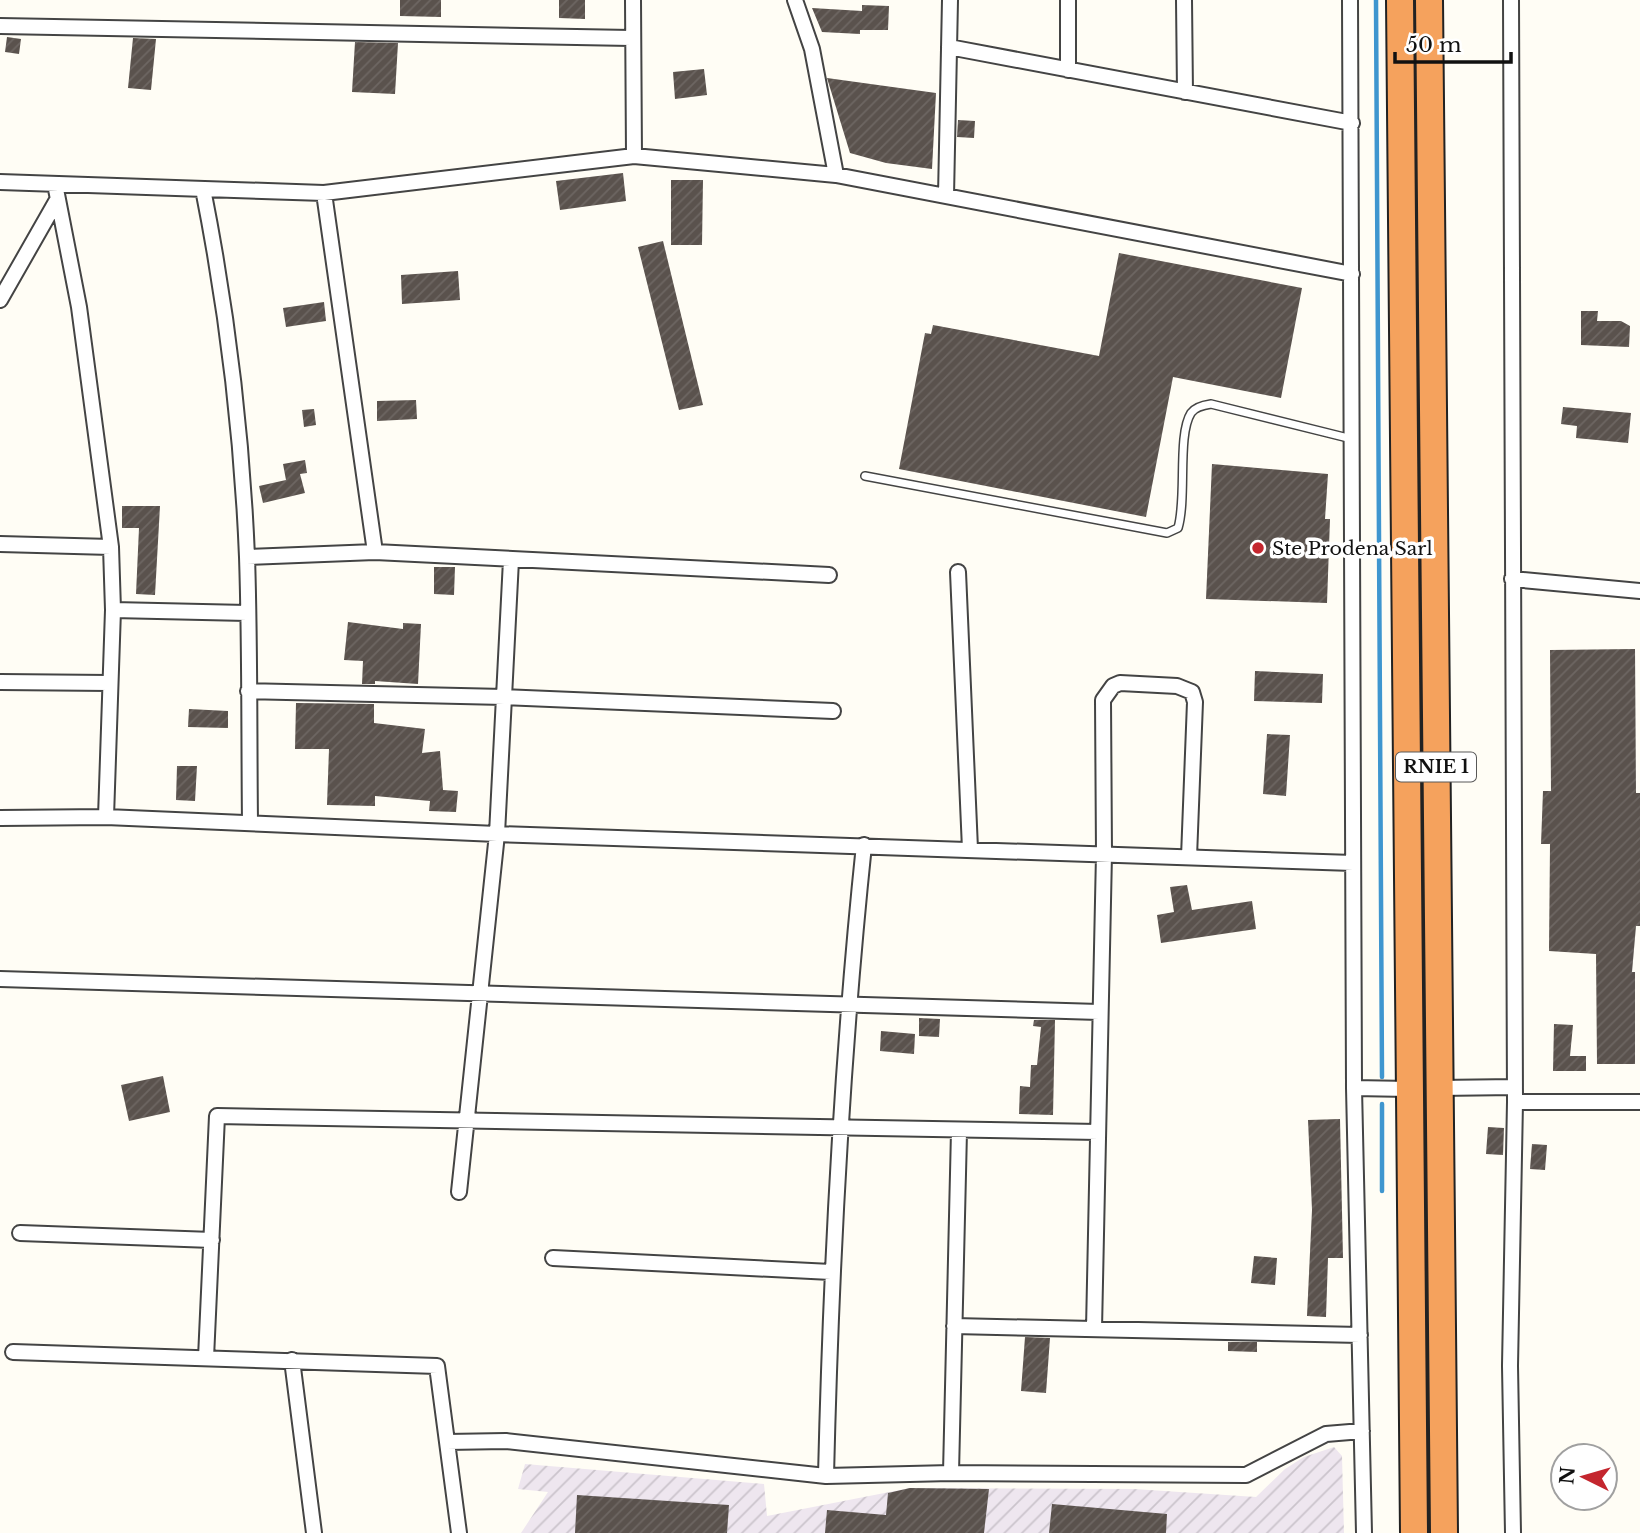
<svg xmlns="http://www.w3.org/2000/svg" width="1640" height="1533" font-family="'Libre Baskerville',serif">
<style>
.industrial{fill:url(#industrial-furrows)}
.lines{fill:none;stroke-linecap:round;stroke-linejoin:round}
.stream{stroke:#3f96cf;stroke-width:4.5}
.building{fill:url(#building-hatch)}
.lane-casing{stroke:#444;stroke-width:10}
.street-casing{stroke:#444;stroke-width:18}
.highway-casing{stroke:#222;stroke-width:30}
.lane{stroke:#fff;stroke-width:7}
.street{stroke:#fff;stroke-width:14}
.highway{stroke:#f5a25d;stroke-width:26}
.poi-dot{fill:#c4262e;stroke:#fff;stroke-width:2.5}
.labels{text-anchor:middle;stroke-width:7;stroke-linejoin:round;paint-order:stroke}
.shield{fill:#fff;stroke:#585858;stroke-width:2}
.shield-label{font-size:18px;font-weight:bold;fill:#111}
.poi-label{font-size:19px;fill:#111;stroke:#fff;text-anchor:start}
</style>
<defs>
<pattern id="industrial-furrows" width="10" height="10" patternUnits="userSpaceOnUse" patternTransform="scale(1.75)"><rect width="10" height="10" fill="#eee6ef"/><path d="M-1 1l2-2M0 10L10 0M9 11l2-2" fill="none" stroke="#cbc4cc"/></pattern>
<pattern id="building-hatch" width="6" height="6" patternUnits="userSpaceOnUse" patternTransform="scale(1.75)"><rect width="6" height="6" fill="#5a524d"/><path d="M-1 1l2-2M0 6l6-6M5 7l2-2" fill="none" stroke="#6d6662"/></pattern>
</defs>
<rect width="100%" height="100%" fill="#fffdf5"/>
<!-- industrial -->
<path class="industrial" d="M1334,1447l8,9 2,77h-823l27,-41 -30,-3 7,-25 239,20 3,32 143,-28 224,1 122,8 29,-28 19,-12z"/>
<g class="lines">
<!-- stream -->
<path class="stream" d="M1376,0l6,1077
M1382,1191v-87"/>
</g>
<!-- building -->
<path class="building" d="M400,0h41v17l-41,-1z
M559,0h26v19l-26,-1z
M862,5l27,1 -1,24h-28v4l-38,-2 -10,-24 50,3z
M7,37l14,2 -2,15 -14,-2z
M133,38l23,1 -5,51 -23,-2z
M355,42l43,1 -3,51 -43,-2z
M704,69l3,26 -32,4 -2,-27z
M827,78l109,15 -4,76 -46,-6 -36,-10z
M958,120l17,1 -1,17 -17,-1z
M623,173l3,28 -66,9 -4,-29z
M671,180h32l-1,65h-31z
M663,241l40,164 -24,5 -41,-163z
M1119,253l183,35 -21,110 -108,-21 -27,140 -247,-48 26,-136 6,1 2,-9 166,31z
M458,271l2,29 -58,4 -1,-29z
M324,302l2,19 -40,6 -3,-19z
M1581,311h17l-1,10h24l9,5 -1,21 -48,-2z
M416,400l1,19 -40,2v-20z
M1563,407l68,6 -3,30 -52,-5 1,-12 -16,-2z
M314,409l2,16 -12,2 -2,-17z
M305,460l2,13 -7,1 5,19 -42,10 -4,-17 27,-6 -3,-16z
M1212,464l116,10 -3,45h5l-3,84 -121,-4z
M122,506h38l-5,89 -19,-1 3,-66h-17z
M434,567h21l-1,28 -20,-1z
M348,622l55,7v-6l18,1 -3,60 -43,-3v3h-13l1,-23 -19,-1z
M1635,649l1,144h4v133h-4l-4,46h3v92h-38l-1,-110 -47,-3 1,-107h-9l2,-53h8l-1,-141z
M1255,671l68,3 -1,29 -68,-2z
M296,703l78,1v19l51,6 -3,24 18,-2 3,39 15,1 -2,21 -27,-1 1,-10 -55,-5v10l-48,-1 2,-56h-34z
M189,709l39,2v17l-40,-1z
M1267,734l23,1 -4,61 -23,-2z
M177,766h20l-2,35 -19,-1z
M1187,885l5,25 60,-9 4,28 -95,14 -4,-28 17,-3 -4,-25z
M919,1018l21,1 -1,18 -20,-1z
M1034,1020h21l-2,95 -34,-1 1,-28 10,1 1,-22h6l4,-38 -8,-1z
M1554,1024l19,1 -3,31h16v15h-33z
M881,1031l34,3 -1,20 -34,-3z
M163,1076l7,36 -41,9 -8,-36z
M1340,1119l3,139h-15l-2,59 -19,-1 5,-106 -4,-90z
M1488,1127l16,1 -1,27 -17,-1z
M1532,1144l15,1 -2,25 -15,-1z
M1254,1256l23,2 -2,27 -24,-2z
M1025,1337l25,1 -4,55 -25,-2z
M1228,1342h29v10l-29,-1z
M910,1488l79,1 -5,44h-159l2,-23 59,5 2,-22z
M577,1495l152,10 -2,28h-152z
M1052,1504l115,10 -1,19h-117z"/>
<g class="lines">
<!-- lane casing -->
<g class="lane-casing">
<path id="lane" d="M865,476l302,57 11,-5c9,-30 -1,-93 13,-115 4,-6 13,-8 20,-9l141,35"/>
</g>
<!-- street casing -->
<g class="street-casing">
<path id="street" d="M633,0l1,156
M795,0l17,49 24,126
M1068,0v70
M1184,0l1,92
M1350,0l4,1088 10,445
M1511,0l4,1102 -5,264 3,167
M0,26l631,12
M949,47l403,76
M0,182l324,11 310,-37 202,19 516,99
M55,184l24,123 32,240 2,63 -7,207
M203,189c24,121 39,245 44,368 3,88 2,177 3,265
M324,193l51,359
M946,196l4,-196
M0,300l57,-100
M0,544l111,3
M247,557l128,-5 454,23
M958,572l12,277
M1512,579l128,12
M113,610l134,3
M0,682l109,1
M248,691l256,6 329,14
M0,818l106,-1 391,17 856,29
M0,979l1099,33
M1354,1088l55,1
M1438,1088l77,-1
M1515,1102h125
M459,1192l38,-358 14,-274
M20,1233l192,7
M553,1258l278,14
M954,1326l406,9
M1094,1329l10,-475 -1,-154 10,-14 7,-3 57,3 15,6 3,10 -6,155
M13,1352l424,14 22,167
M206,1358l11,-242 881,16
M292,1360l22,173
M447,1442l59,-1 320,35 125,-3 295,2 80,-41 36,-3
M951,1473l8,-342
M826,1476c5,-211 16,-421 38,-631"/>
</g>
<!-- highway casing -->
<g class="highway-casing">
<path id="highway" d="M1400,0l14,1533
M1429,0l15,1533"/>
</g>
<!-- lane -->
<use href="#lane" class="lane"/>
<!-- street -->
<use href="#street" class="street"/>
<!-- highway -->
<use href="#highway" class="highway"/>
</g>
<!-- markers -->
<circle class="poi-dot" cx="1258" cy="548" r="7"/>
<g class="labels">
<!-- shield labels -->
<rect class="shield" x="1396" y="752.5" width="80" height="29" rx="5"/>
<g class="shield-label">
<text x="1436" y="773">RNIE 1</text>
</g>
<!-- poi labels -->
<g class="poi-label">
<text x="1272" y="555">Ste Prodena Sarl</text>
</g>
</g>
<!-- north arrow -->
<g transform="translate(1584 1477) rotate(275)"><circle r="33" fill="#ffffff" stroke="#a0a0a0" stroke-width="2"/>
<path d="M0-5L12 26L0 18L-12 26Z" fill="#c4262e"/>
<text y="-10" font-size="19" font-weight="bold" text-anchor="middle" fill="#111111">N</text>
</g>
<!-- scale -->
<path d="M1395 52v10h116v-10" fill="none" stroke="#111111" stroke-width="3.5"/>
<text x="1406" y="52" font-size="21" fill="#111111" stroke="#ffffff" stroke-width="5" paint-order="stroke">50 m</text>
</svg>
